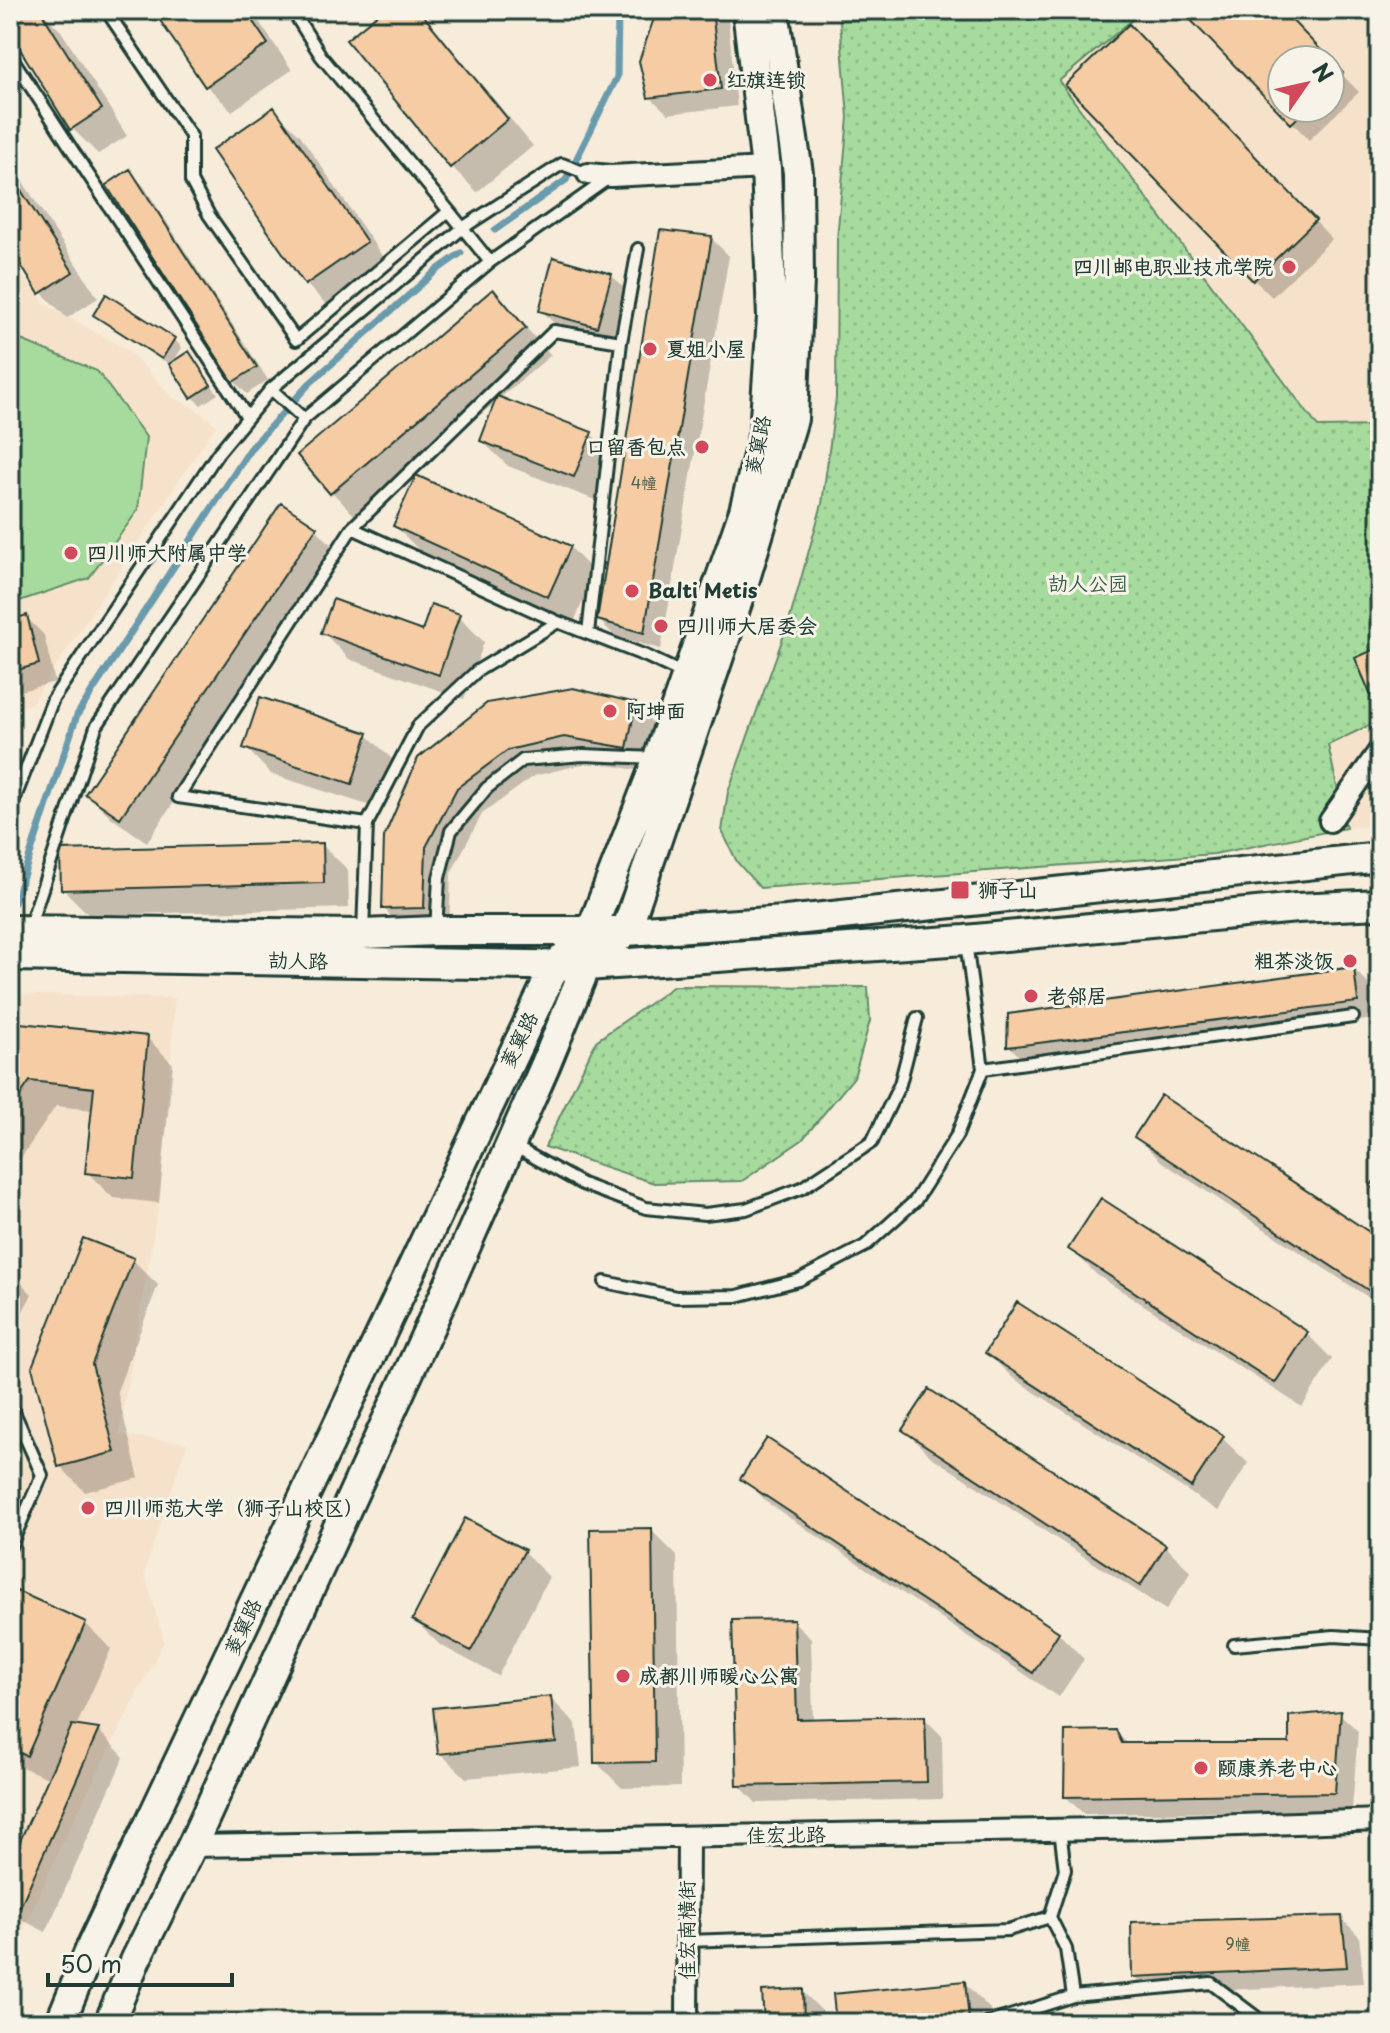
<svg xmlns="http://www.w3.org/2000/svg" width="1390" height="2033" font-family="'Playpen Sans','LXGW WenKai TC',sans-serif">
<style>
.built{fill:#f6e2ca;fill-rule:evenodd}
.green{fill:#a7db9e;stroke:#638c69;stroke-width:2}
.park{fill:url(#park-dots);stroke:#638c69;stroke-width:2}
.shadow{fill:#0003}
.lines{fill:none;stroke-linecap:round;stroke-linejoin:round}
.stream{stroke:#6a9bad;stroke-width:7}
.building{fill:#f5cca4;stroke:#1f3d34;stroke-width:2}
.lane-casing{stroke:#1f3d34;stroke-width:16}
.street-casing{stroke:#1f3d34;stroke-width:26}
.secondary-casing{stroke:#1f3d34;stroke-width:34}
.lane{stroke:#f7f3e8;stroke-width:10}
.street{stroke:#f7f3e8;stroke-width:20}
.secondary{stroke:#f7f3e8;stroke-width:28}
.poi-dot{fill:#d1495b;stroke:#f7f3e8;stroke-width:3}
.labels{text-anchor:middle;stroke-width:6;stroke-linejoin:round;paint-order:stroke}
.number-label{font-size:16px;fill:#546150}
.poi-label{font-size:20px;font-weight:bold;fill:#1f3d34;stroke:#f7f3e8;text-anchor:start}
.street-label{font-size:20px;fill:#1f3d34;stroke:#f7f3e8}
.park-label{font-size:20px;fill:#3a5d49;stroke:#f7f3e8}
</style>
<defs>
<pattern id="park-dots" width="8" height="8" patternUnits="userSpaceOnUse" patternTransform="scale(2)"><rect width="8" height="8" fill="#a7db9e"/><path d="M2 2h.1M6 6h.1" fill="none" stroke="#8fbd89" stroke-width="1.8" stroke-linecap="round"/></pattern>
</defs>
<rect width="100%" height="100%" fill="#f7ebda"/>
<filter id="ink" filterUnits="userSpaceOnUse"><feTurbulence type="fractalNoise" baseFrequency=".0125" numOctaves="2"/><feDisplacementMap in="SourceGraphic" scale="16" xChannelSelector="R" yChannelSelector="G"/><feConvolveMatrix kernelMatrix="1 2 1 2 8 2 1 2 1" color-interpolation-filters="sRGB"/></filter>
<g filter="url(#ink)">
<!-- built -->
<path class="built" d="M1144,10h236v416l-62,1 -259,-347zM1282,60h48v48h-48z
M10,259l36,46 82,45 45,48 23,11 20,16 -185,279 -21,5z
M1380,720v105l-34,3 -18,-84z
M10,994l165,4 -15,198 -41,239 68,8 -43,130 20,68 -101,200 -53,121z"/>
<!-- green -->
<path class="green" d="M16,338l81,33 49,66 -8,73 -49,68 -79,26v-265z"/>
<!-- park -->
<path class="park" d="M839,10h305l-85,71 259,346 62,-1v294l-52,25 18,83 -132,26 -454,34 -23,-26 -15,-31 6,-39 62,-174 32,-114 14,-106 1,-159 11,-122z
M674,986l194,1 2,34 -16,56 -52,63 -60,41 -88,2 -109,-36 51,-106z"/>
<!-- shadow -->
<path class="shadow" d="M28,10h12l21,21 66,105 -29,18 -26,-26 -62,-99v-8z
M155,10h96l41,60 -60,41 -25,-25z
M386,10h33l114,136 -56,46 -26,-26z
M659,10h68l10,96 -69,8 -18,-17z
M1184,10h96l48,50h-46v48h48v-46l29,30 -50,48z
M1146,44l186,195 -60,58 -18,-17z
M274,110l26,25 91,134 -59,41 -26,-26z
M10,162l88,136 -31,20 -26,-26 -31,-48z
M130,172l13,13 125,195 -21,14 -13,-13z
M711,238l18,18 -68,393 -45,-12 -17,-17z
M611,275l26,26 -14,51 -56,-16 -26,-26z
M493,292l58,63 -52,44 92,35 25,26 -16,42 -92,-36 -26,-25 16,-41 -141,118 -25,-26z
M95,315l79,24 8,9 -11,17 -67,-42z
M189,354l29,40 -17,11 -8,-8z
M282,506l34,23 25,26 -194,287 -34,-23 -26,-25z
M395,526l175,21 25,26 -21,49 -153,-70z
M458,616l26,26 -20,57 -115,-40 -25,-26 99,1z
M26,617l18,18 11,47 -45,12v-72z
M635,705l26,26 -8,42 -62,-11 -57,14 -52,38 -31,59 -2,60 -39,1 -26,-25 35,-150z
M367,735l26,25 -16,48 -106,-34 -25,-26z
M322,845l26,25 1,38 -260,7 -26,-26z
M1354,969l17,18 4,32 -348,45 -18,-18z
M10,1024l137,14 26,26 -14,139 -46,-5 -26,-26 6,-62 -37,-4 -46,68z
M1136,1137l244,104v64l-218,-143z
M1071,1249l236,85 25,25 -30,48 -205,-132z
M133,1260l25,25 -41,106 22,87 -54,14 -25,-26 -25,-98z
M10,1272l22,22 -22,42z
M987,1353l235,85 26,25 -30,48 -205,-133z
M905,1430l260,116 26,26 -25,38 -236,-154z
M743,1478l315,155 26,26 -25,38 -290,-193z
M651,1530l26,26 3,231 -58,1 -26,-26z
M523,1551l26,26 -51,99 -58,-31 -26,-25z
M10,1612l75,11 26,26 -35,78 23,4 25,26 -78,175 -22,-11 -14,-13v-40l40,-89 -40,-17z
M793,1621l18,17 2,82 111,-2 18,18 1,63 -187,4 -17,-18z
M550,1698l26,26 5,43 -115,11 -26,-25z
M1340,1714l18,17 -6,79 -268,4 -18,-17 50,-65 13,13h162z
M1341,1918l18,18 5,47 -212,11 -18,-18z
M10,1934l9,35 -9,6z
M964,1983l26,26 1,14h-153z
M802,1991l26,26v6h-62z"/>
<g class="lines">
<!-- stream -->
<path class="stream" d="M495,230l71,-50 51,-103 1,-67
M14,903l63,-188 174,-267 58,-64 128,-114 24,-17"/>
</g>
<!-- building -->
<path class="building" d="M24,10h16l62,99 -32,21 -60,-97v-14z
M153,10h92l23,34 -63,43z
M383,10h36l89,109 -58,49 -104,-128z
M657,10h55l9,79 -73,9 -9,-37z
M1181,10h101l61,63 -13,13v-26h-48v48h25l-16,16z
M1129,24l187,196 -63,61 -188,-196z
M274,107l93,135 -62,43 -93,-135z
M130,169l127,198 -24,15 -127,-197z
M10,173l63,99 -34,22 -29,-46z
M660,230l52,6 -68,397 -47,-13z
M553,257l59,17 -15,53 -58,-16z
M493,289l33,39 -196,166 -33,-39z
M106,294l69,44 -13,21 -69,-44z
M189,351l22,34 -20,13 -22,-34z
M497,396l95,36 -18,45 -94,-36z
M416,475l155,71 -23,51 -155,-71z
M281,503l36,24 -197,291 -35,-24z
M333,599l89,32 9,-27 29,10 -21,61 -118,-42z
M27,615l12,49 -29,8v-52z
M1380,647v62l-3,1 -22,-52z
M573,688l63,15 -9,45 -63,-11 -56,13 -51,38 -31,59 -2,61 -42,1 2,-72 34,-79 69,-55z
M260,697l108,36 -16,51 -109,-36z
M323,843l1,40 -263,7 -1,-40z
M1354,967l4,35 -351,45 1,-33z
M10,1022l138,14 -14,142 -49,-5 9,-85 -64,-7 -20,29z
M1161,1095l219,144v40l-9,13 -237,-155z
M1380,1174v20l-10,-8z
M1101,1198l207,134 -33,51 -207,-134z
M83,1238l51,20 -42,106 23,88 -57,15 -26,-100z
M1017,1302l207,134 -33,51 -206,-134z
M929,1389l237,156 -26,41 -238,-156z
M767,1438l292,194 -26,41 -293,-194z
M465,1518l60,32 -54,101 -59,-31z
M652,1528l3,234 -61,1 -4,-234z
M17,1591l69,31 -59,134 -17,-7v-141z
M794,1619l3,100 128,-3 2,66 -190,4 -5,-166z
M551,1696l5,46 -118,12 -5,-46z
M1341,1711l-6,82 -271,4 1,-66 51,-1 6,13h167v-27z
M72,1725l27,4 -79,178 -10,-5v-39z
M1342,1916l5,51 -215,10 -1,-55z
M965,1981l4,39 -33,3h-100l-3,-29z
M803,1989l1,34h-40l-2,-32z"/>
<g class="lines">
<!-- lane casing -->
<g class="lane-casing">
<path id="lane" d="M106,10l85,126v45l18,34 87,125 153,-129 -128,-155 -29,-46
M10,55l237,362
M449,211l41,51 119,-84
M271,389l33,30
M352,528l206,94 88,34 38,18
M588,633l33,-291 17,-93
M10,811l43,-112 165,-246 53,-64 193,-162 98,-63 26,10
M367,824l-189,-27 174,-269 202,-197 67,11
M29,928l67,-201 208,-308 186,-157
M436,931l3,-53 12,-47 36,-43 36,-28 60,-5 73,3
M363,932l4,-108 51,-98 59,-55 81,-49
M966,942l17,127 370,-52
M512,1145l70,39 64,24 59,6 41,-5 56,-21 70,-46 28,-58 17,-66
M605,1282l71,15 61,-1 62,-16 66,-34 50,-45 42,-66 26,-66
M10,1403l32,72 -32,72
M1234,1645l100,-9 46,3
M1050,1917l16,32 7,47
M687,1941l321,-11 42,-13 15,-47 -5,-40
M988,2023l85,-27 138,-13 53,40"/>
</g>
<!-- street casing -->
<g class="street-casing">
<path id="street" d="M588,174l23,2 155,-8
M1330,821l50,-71
M192,1846l960,-18 228,-8
M687,2023l1,-186"/>
</g>
<!-- secondary casing -->
<g class="secondary-casing">
<path id="secondary" d="M10,930l353,4 73,-3h190l160,-10 594,-64
M10,956l576,10 379,-26 332,-32 83,-4
M60,2023l32,-78 463,-979 36,-35 67,-173 86,-247 20,-79 8,-115 -6,-149 -19,-158
M109,2023l27,-64 56,-113 255,-557 98,-223 41,-100 40,-35 118,-349 49,-163 6,-139 -1,-107 -24,-163"/>
</g>
<!-- lane -->
<use href="#lane" class="lane"/>
<!-- street -->
<use href="#street" class="street"/>
<!-- secondary -->
<use href="#secondary" class="secondary"/>
</g>
</g>
<!-- markers -->
<g class="poi-dot">
<circle cx="710" cy="80" r="8"/>
<circle cx="1289" cy="267" r="8"/>
<circle cx="650" cy="349" r="8"/>
<circle cx="702" cy="447" r="8"/>
<circle cx="71" cy="553" r="8"/>
<circle cx="632" cy="591" r="8"/>
<circle cx="661" cy="626" r="8"/>
<circle cx="610" cy="711" r="8"/>
<rect x="950" y="880" width="20" height="20" rx="4"/>
<circle cx="1350" cy="961" r="8"/>
<circle cx="1031" cy="996" r="8"/>
<circle cx="88" cy="1508" r="8"/>
<circle cx="623" cy="1676" r="8"/>
<circle cx="1201" cy="1768" r="8"/>
</g>
<g class="labels">
<!-- number labels -->
<g class="number-label">
<text x="644" y="489">4幢</text>
<text x="1238" y="1950">9幢</text>
</g>
<!-- poi labels -->
<g class="poi-label">
<text x="726" y="87">红旗连锁</text>
<text x="1273" y="274" text-anchor="end">四川邮电职业技术学院</text>
<text x="666" y="356">夏姐小屋</text>
<text x="686" y="454" text-anchor="end">口留香包点</text>
<text x="87" y="560">四川师大附属中学</text>
<text x="648" y="598">Balti Metis</text>
<text x="677" y="633">四川师大居委会</text>
<text x="626" y="718">阿坤面</text>
<text x="978" y="897">狮子山</text>
<text x="1334" y="968" text-anchor="end">粗茶淡饭</text>
<text x="1047" y="1003">老邻居</text>
<text x="104" y="1515">四川师范大学（狮子山校区）</text>
<text x="639" y="1683">成都川师暖心公寓</text>
<text x="1217" y="1775">颐康养老中心</text>
</g>
<!-- street labels -->
<g class="street-label">
<text transform="translate(758 445) rotate(-79)" y="7">菱窠路</text>
<text transform="translate(298 961) rotate(1)" y="7">劼人路</text>
<text transform="translate(519 1040) rotate(-64)" y="7">菱窠路</text>
<text transform="translate(243 1627) rotate(-65)" y="7">菱窠路</text>
<text transform="translate(786 1835) rotate(-1)" y="7">佳宏北路</text>
<text transform="translate(687 1930) rotate(-90)" y="7">佳宏南横街</text>
</g>
<!-- park labels -->
<g class="park-label">
<text x="1088" y="591">劼人公园</text>
</g>
</g>
<!-- margin -->
<rect width="1390" height="2033" fill="none" stroke="#f7f3e8" stroke-width="40"/>
<rect x="20" y="20" width="1350" height="1993" fill="none" stroke="#1f3d34" stroke-width="3" filter="url(#ink)"/>
<!-- north arrow -->
<g transform="translate(1306 84) rotate(56)"><circle r="38" fill="#f7f3e8" stroke="#a1aaa0" stroke-width="2"/>
<path d="M0-6L14 30L0 20L-14 30Z" fill="#d1495b"/>
<text y="-12" font-size="22" font-weight="bold" text-anchor="middle" fill="#1f3d34">N</text>
</g>
<!-- scale -->
<path d="M48 1973v12h184v-12" fill="none" stroke="#1f3d34" stroke-width="4"/>
<text x="60" y="1973" font-size="24" fill="#1f3d34" stroke="#f7f3e8" stroke-width="6" paint-order="stroke">50 m</text>
</svg>
